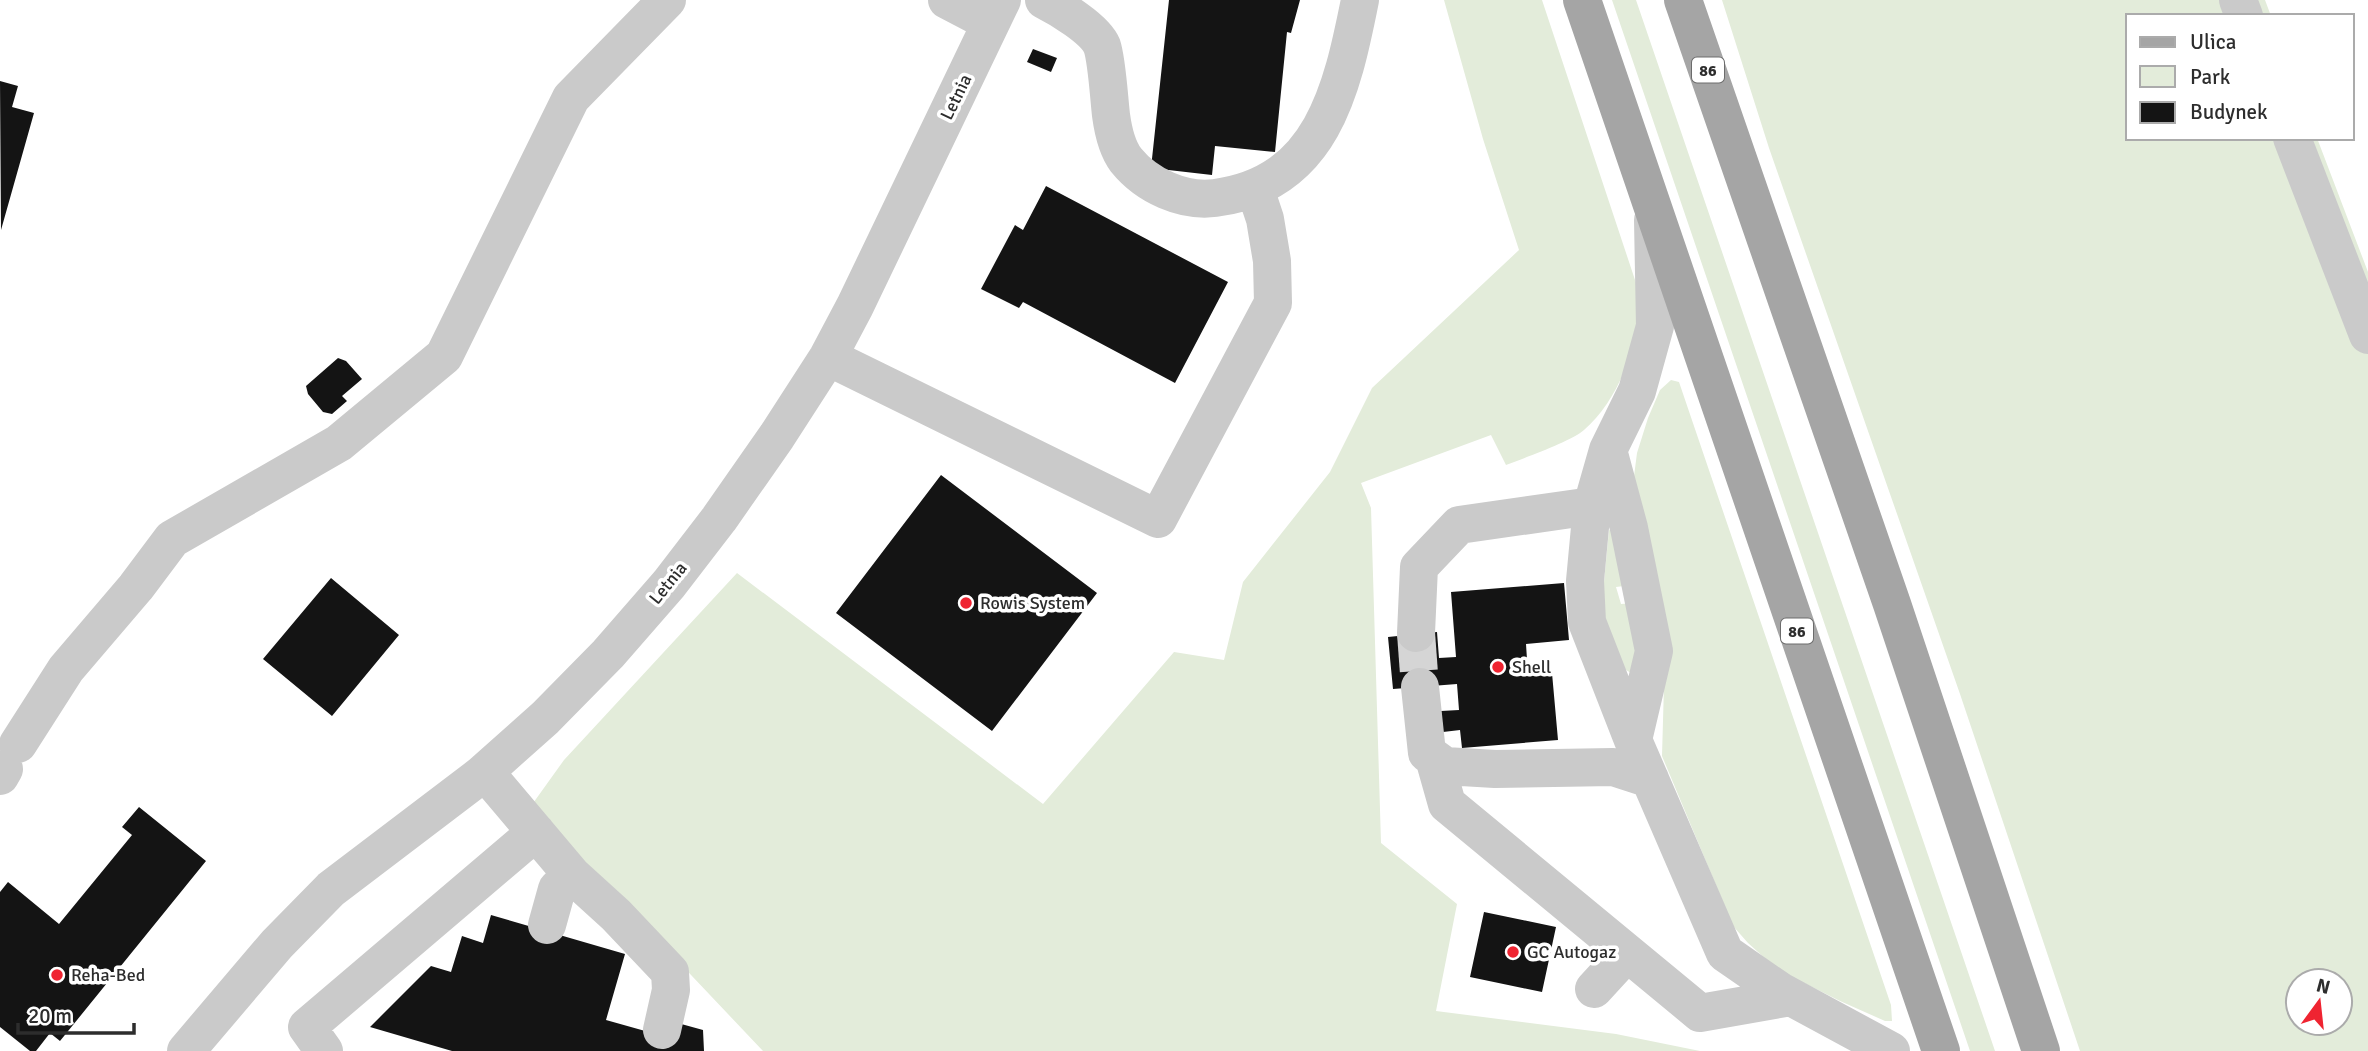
<svg xmlns="http://www.w3.org/2000/svg" width="2368" height="1051" font-family="Signika,sans-serif">
<style>
.green{fill:#e3ecda;fill-rule:evenodd}
.building{fill:#141414}
.lines{fill:none;stroke-linecap:round;stroke-linejoin:round}
.minor-tunnel{stroke:#d5d5d5;stroke-width:38;stroke-dasharray:38 19;stroke-linecap:butt}
.minor{stroke:#cacaca;stroke-width:38}
.major{stroke:#a5a5a5;stroke-width:38}
.poi-dot{fill:#ef2431;stroke:#fff;stroke-width:2.5}
.labels{text-anchor:middle;stroke-width:7;stroke-linejoin:round;paint-order:stroke}
.shield{fill:#fff;stroke:#6c6c6c;stroke-width:2}
.shield-label{font-size:16px;font-weight:bold;fill:#2d2d2d}
.street-label{font-size:18px;fill:#2d2d2d;stroke:#fff}
.poi-label{font-size:18px;fill:#2d2d2d;stroke:#fff;text-anchor:start}
</style>
<rect width="100%" height="100%" fill="#fff"/>
<!-- green -->
<path class="green" d="M1444,0h98l96,289c4,48 -17,109 -54,141 -12,11 -60,28 -78,35l-15,-30 -130,48 10,25 10,335 76,61 -21,107 180,23 84,17h-937l-232,-245 33,-46 173,-187 306,231 131,-152 50,8 19,-78 87,-110 42,-84 147,-138 -36,-111z
M1612,0h24l359,1051h-25z
M1722,0h543l6,16h-143v122h189l51,134v779h-288l-120,-357 -191,-546zM2298,981h42v42h-42z
M1671,380l8,2 212,623 1,16h-7l-45,-20 -62,-31 -30,-27 -15,-17 -71,-170 3,-106 -32,-166 4,-31 11,-35 12,-28z
M1609,530l6,2 17,53 -16,2 5,17 13,-1 10,54 -10,18 -11,-7 -22,-55z"/>
<!-- building -->
<path class="building" d="M1169,0h131l-9,33 -4,-1 -12,120 -60,-6 -3,29 -61,-7z
M1033,49l24,9 -6,14 -24,-10z
M0,81l18,5 -6,21 22,6 -33,117z
M1046,186l182,96 -53,101 -152,-81 -4,6 -38,-19 34,-64 8,5z
M338,358l8,3 16,18 -20,17 5,5 -15,13 -9,-2 -15,-18 -2,-8z
M941,475l156,118 -105,138 -156,-118z
M331,578l68,57 -67,81 -69,-57z
M1564,583l5,57 -43,4 2,31 24,-2 6,67 -96,8 -2,-18 -17,2 -2,-21 18,-1 -2,-26 -64,5 -5,-52 49,-5 2,26 17,-1 -5,-65z
M139,807l67,54 -146,180 -10,-8 -14,18h-6l-30,-24v-135l8,-10 51,42 73,-89 -10,-8z
M1484,912l72,15 -14,65 -72,-15z
M491,915l134,39 -19,66 64,18 4,-16 29,8 1,21h-252l-82,-24 61,-61 20,6 11,-36 21,7z"/>
<g class="lines">
<!-- minor-tunnel -->
<path class="minor-tunnel" d="M1416,633l4,54"/>
<!-- minor -->
<path class="minor" d="M947,0l44,23
M1044,0c16,8 51,29 58,46 5,15 7,52 9,69 2,15 6,33 15,45 21,26 57,42 89,38 107,-14 127,-108 145,-198
M2238,0l6,16
M2292,138l76,197
M1653,220l2,106 -18,65 -29,59 -16,56 -7,75 2,41 46,118 92,213 55,38 111,60
M828,357l330,162 115,-216 -1,-42 -7,-42 -10,-30
M1608,450l21,78 25,123 -21,89
M1416,633l3,-66 40,-42 133,-19
M1420,687l7,66 18,13 50,3 118,-2 37,12
M18,744l48,-75 70,-82 36,-48 167,-96 105,-87 127,-258 96,-98
M1434,758l13,46 253,209 91,-16
M485,772l87,103 44,40 54,57 1,18 -9,40
M0,776l4,-7
M547,925l10,-36 15,-14
M1594,989l33,-36
M186,1051l91,-107 54,-55 150,-114 64,-57 63,-64 61,-70 50,-65 58,-83 51,-79 27,-51 147,-306
M324,1051l-17,-24 229,-195"/>
<!-- major -->
<path class="major" d="M1582,0l359,1051
M1683,0l209,604 149,447"/>
</g>
<!-- markers -->
<g class="poi-dot">
<circle cx="966" cy="603" r="7"/>
<circle cx="1498" cy="667" r="7"/>
<circle cx="1513" cy="952" r="7"/>
<circle cx="57" cy="975" r="7"/>
</g>
<g class="labels">
<!-- shield labels -->
<g class="shield">
<rect x="1692" y="57.5" width="32" height="25" rx="5"/>
<rect x="1781" y="618.5" width="32" height="25" rx="5"/>
</g>
<g class="shield-label">
<text x="1708" y="76">86</text>
<text x="1797" y="637">86</text>
</g>
<!-- street labels -->
<g class="street-label">
<text transform="translate(956 97) rotate(-64)" y="6">Letnia</text>
<text transform="translate(668 583) rotate(-51)" y="6">Letnia</text>
</g>
<!-- poi labels -->
<g class="poi-label">
<text x="980" y="609">Rowis System</text>
<text x="1512" y="673">Shell</text>
<text x="1527" y="958">GC Autogaz</text>
<text x="71" y="981">Reha-Bed</text>
</g>
</g>
<!-- legend -->
<rect x="2126" y="14" width="228" height="126" fill="#ffffff" stroke="#ababab" stroke-width="2"/>
<rect x="2140" y="37" width="35" height="10" fill="#a5a5a5" stroke="#ababab" stroke-width="2"/>
<text x="2190" y="49" font-size="21" fill="#2d2d2d">Ulica</text>
<rect x="2140" y="66" width="35" height="21" fill="#e3ecda" stroke="#ababab" stroke-width="2"/>
<text x="2190" y="84" font-size="21" fill="#2d2d2d">Park</text>
<rect x="2140" y="102" width="35" height="21" fill="#141414" stroke="#ababab" stroke-width="2"/>
<text x="2190" y="119" font-size="21" fill="#2d2d2d">Budynek</text>
<!-- north arrow -->
<g transform="translate(2319 1002) rotate(15)"><circle r="33" fill="#ffffff" stroke="#ababab" stroke-width="2"/>
<path d="M0-5L12 26L0 18L-12 26Z" fill="#ef2431"/>
<text y="-10" font-size="19" font-weight="bold" text-anchor="middle" fill="#2d2d2d">N</text>
</g>
<!-- scale -->
<path d="M18 1023v10h116v-10" fill="none" stroke="#2d2d2d" stroke-width="3.5"/>
<text x="28" y="1023" font-size="21" fill="#2d2d2d" stroke="#ffffff" stroke-width="5" paint-order="stroke">20 m</text>
</svg>
